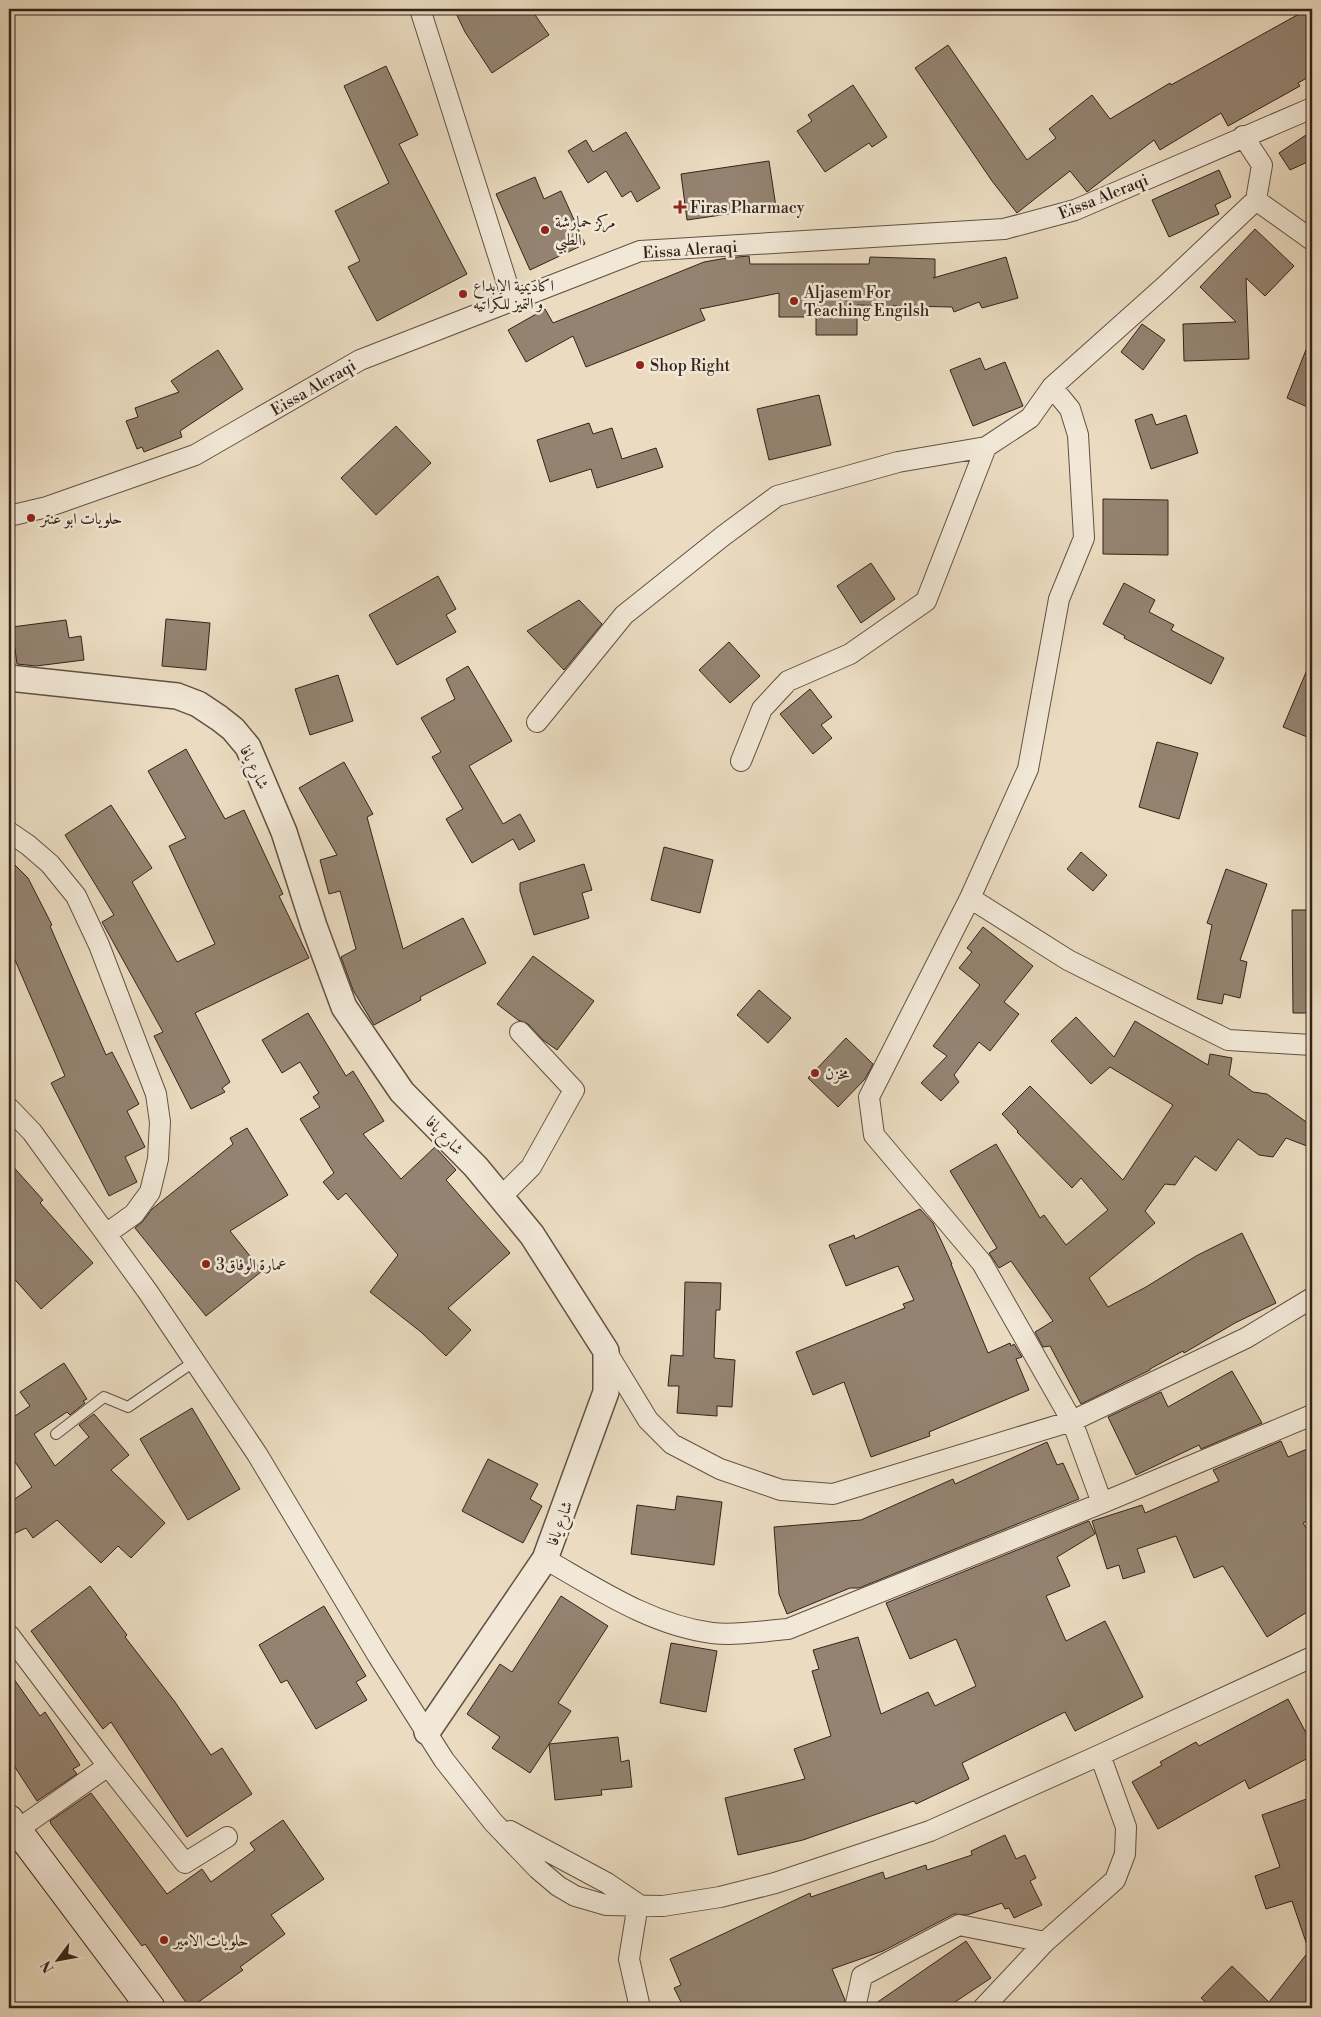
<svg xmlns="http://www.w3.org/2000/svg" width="1321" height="2017" font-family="'Libre Bodoni',Amiri,serif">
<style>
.building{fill:#948371;stroke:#35231a}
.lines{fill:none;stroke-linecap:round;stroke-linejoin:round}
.service-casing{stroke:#625144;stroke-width:12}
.minor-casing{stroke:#625144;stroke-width:22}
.tertiary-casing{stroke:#625144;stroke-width:28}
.secondary-casing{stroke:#35231a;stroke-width:30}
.service{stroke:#f2e8d7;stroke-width:10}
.minor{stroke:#f2e8d7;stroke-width:20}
.tertiary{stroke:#f2e8d7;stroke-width:25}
.secondary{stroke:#f2e8d7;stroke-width:28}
.poi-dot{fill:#8f2418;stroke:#f2e8d7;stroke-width:2}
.labels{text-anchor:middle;stroke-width:5;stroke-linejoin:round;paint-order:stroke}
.street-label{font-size:16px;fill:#35231a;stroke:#f2e8d7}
.poi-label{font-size:16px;fill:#35231a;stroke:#f2e8d7;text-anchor:start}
</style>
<rect width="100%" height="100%" fill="#ebdcc1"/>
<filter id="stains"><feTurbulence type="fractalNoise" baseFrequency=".004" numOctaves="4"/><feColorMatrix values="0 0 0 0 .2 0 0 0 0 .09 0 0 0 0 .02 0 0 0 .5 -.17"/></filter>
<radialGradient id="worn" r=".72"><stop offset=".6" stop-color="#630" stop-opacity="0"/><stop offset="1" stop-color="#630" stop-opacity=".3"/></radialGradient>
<!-- building -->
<path class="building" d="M454,9h77l18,26 -57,38 -27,-41z
M1308,9h4v66l-14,8 2,3 -72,40 -7,-13 -61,37 -6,-10 -67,52 -17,-21 -53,42 -25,-32 -77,-113 33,-23 79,115 29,-22 -7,-9 43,-34 18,24 60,-36 1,2z
M386,66l32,69 -19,9 68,130 -90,47 -29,-54 12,-6 -25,-50 54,-28 -45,-97z
M853,85l34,52 -15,10 -3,-4 -44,29 -28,-41 15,-10 -4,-6z
M1312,131v29l-22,10 -11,-17z
M626,132l34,56 -23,14 -6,-11 -9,6 -16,-26 -18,12 -20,-32 18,-11 7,12z
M769,161l7,46 -89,13 -6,-46z
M1219,170l12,27 -16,8 4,9 -50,23 -17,-37z
M535,177l9,22 17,-8 24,53 -55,26 -34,-76z
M1255,229l39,37 -29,30 -19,-18 3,81 -65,2 -1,-37 53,-2 -36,-35z
M749,256l1,8h119l1,-7 65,2v18l-2,1 73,-21 12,41 -36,10 -3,-6 -25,10 -2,-5 -95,-2v30h-41v-18h-37v-24l-79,16 5,11 -119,47 -13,-31 -47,26 -18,-32 37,-21 8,14 151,-61 23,-4z
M1142,324l23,16 -22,30 -22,-18z
M1311,337l1,1v71l-25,-11z
M218,350l25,39 -63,42 2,6 -38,15 -2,-5 -5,2 -11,-28 12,-4 -3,-9 44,-16 -8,-11z
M980,358l5,12 20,-8 18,44 -50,20 -23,-56z
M819,395l12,50 -62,15 -12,-51z
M1152,414l4,11 30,-10 12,38 -47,16 -16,-49z
M589,423l4,11 19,-6 10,31 34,-11 7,19 -66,21 -6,-19 -41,13 -13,-42z
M396,426l35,37 -55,52 -35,-37z
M1103,499l65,1v55l-65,-1z
M871,563l24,36 -34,24 -24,-37z
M438,576l18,33 -10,6 10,17 -59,33 -28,-50z
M1124,583l31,17 -6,12 25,13 -3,5 53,28 -13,26 -87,-46 1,-2 -22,-12z
M579,600l23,24 -38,46 -37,-39z
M166,619l44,4 -4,47 -44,-4z
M66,620l3,18 12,-2 3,24 -48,6 -19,-2 -5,-37z
M729,642l31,34 -30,27 -31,-33z
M1312,658v81l-29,-12z
M468,666l44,75 -43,25 34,58 17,-10 15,27 -16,9 -6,-11 -41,24 -26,-44 17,-10 -31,-52 9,-5 -20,-34 34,-19 -9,-20z
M338,675l15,46 -43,14 -15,-46z
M810,689l22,28 -11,8 11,13 -19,16 -33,-40z
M1157,742l41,11 -19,66 -40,-12z
M186,749l39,70 19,-9 39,84 -4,2 30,62 -114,55 35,69 -8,6 3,4 -34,17 -37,-73 9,-4 -61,-110 12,-7 -49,-80 46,-30 41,63 -20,14 45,80 38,-18 -46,-98 17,-8 -38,-67z
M344,762l29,52 -6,3 36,132 60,-31 23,45 -66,34 1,3 -47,25 -21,-35 -12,-33 15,-8 -16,-58 -11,3 -9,-34 17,-5 -38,-67z
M664,847l49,13 -13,53 -49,-13z
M1081,852l26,23 -14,16 -26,-22z
M9,859l19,19 24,47 -2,1 56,129 6,-3 27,52 -12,7 18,36 -20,10 12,25 -28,14 -58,-113 14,-7 -56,-130z
M584,864l8,26 -10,3 7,25 -55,17 -14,-44v-8z
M1226,869l41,15 -27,76 7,2 -7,36 -16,-4 -2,10 -25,-5 15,-74 -5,-2z
M1292,910h20v103h-19z
M983,927l50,39 -29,36 15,12 -29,37 -11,-9 -25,33 5,7 -18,19 -20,-18 26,-27 -14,-10 47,-61 -21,-17 13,-16 -5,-4z
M533,956l61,45 -37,49 -14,-10 -15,-16 -10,-4 -21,-16z
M759,990l32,28 -23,25 -31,-28z
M308,1013l38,63 7,-5 31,50 -21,13 38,45 34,-32 21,23 -10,10 64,73 -62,55 23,22 -25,26 -25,-24 -51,-40 28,-37 -52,-62 -8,7 -15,-18 11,-9 -34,-54 20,-12 -7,-10 6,-4 -19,-31 -18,11 -20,-33z
M1076,1017l38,40 21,-36 73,44 2,-11 22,4 -3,17 24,17 14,2 45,32v22l-26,-10 -13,19 -14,-2 -21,-16 -22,32 -21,-15 -20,29 -10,-1 -20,27 10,12 -66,55 19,29 38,-20 50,-31 46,-23 34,70 -41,20 -51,30 -1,-2 -33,18v1l-69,34 -31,-58 -7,1 -8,-15 18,-11 -42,-60 -12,7 -10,-15 8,-5 -47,-77 46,-27 44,74 4,-3 22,30 42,-35 -27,-32 -9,10 -55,-56 1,-1 -16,-17 28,-28 93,94 50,-75 -63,-38 -19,17 -40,-43z
M846,1038l27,26 -8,15 -27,28 -30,-29z
M247,1128l41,67 -58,36 32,40 -56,45 -71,-88 8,-7 9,-12 81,-65 -3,-6z
M9,1162l34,38 -3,3 53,60 -52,46 -32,-36z
M920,1209l13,14 19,41h-1l37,89 22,-10 1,3 3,-2 8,13 -6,2 13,31 -100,42 1,4 -59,21 -27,-75 -31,13 -17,-43 109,-44 -2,-4 11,-4 -16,-34 -52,20 -17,-41 25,-10 1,4z
M685,1282l36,1 -1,27h-4l-2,48 21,2 -3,47 -15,-1v10l-40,-3 2,-27h-11l3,-31 12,1z
M64,1363l23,36 -4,2 2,2 -15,12 -3,-3 -33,22 21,32 34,-29 -10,-12 15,-11 35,41 -18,15 54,53 -34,35 -13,-12 -17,17 -44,-43 -24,18 -7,-10 -17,8v-33l23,-16 -23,-34v-33l21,-14 -10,-14z
M1232,1371l30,52 -61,26 -2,-4 -63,30 -28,-58 53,-25 7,15z
M192,1408l48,81 -52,31 -48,-81z
M1281,1441l7,16 24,-10v72l-9,4 9,14v72l-45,28 -44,-71 -29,12 -18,-42 -39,13 8,23 -22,7 -4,-14 -12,4 -15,-48 50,-16 3,8 74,-32 -6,-11z
M1047,1442l10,23 6,-2 16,36 -220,89h-9l-63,26 -8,-20 -5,-67 87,-7 92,-41 2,5z
M488,1459l50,25 -8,15 12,7 -19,37 -61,-32z
M677,1496l45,6 -8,63 -83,-11 6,-49 38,5z
M1089,1521l6,13 -38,23 13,29 -24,10 20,45 39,-20 38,76 -68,34 -10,-19 -103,51 7,16 -53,25 -2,-3 -111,39 -65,15 -13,-57 80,-19 -11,-30 37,-13 -19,-65 7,-2 -6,-19 45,-13 23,77 47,-22 7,14 41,-20 -20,-47 -46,20 -24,-56z
M90,1586l37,49 -2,2 50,65 36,53 11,-7 30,46 -65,43 -76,-115 -8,7 -72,-98z
M561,1596l47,30 -50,77 13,8 -41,62 -38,-25 8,-11 -33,-23 33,-50 12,8z
M324,1606l42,70 -10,6 11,18 -51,29 -29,-49 -6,3 -22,-38z
M671,1643l46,8 -11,61 -46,-9z
M9,1672l31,44 5,-4 35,53 -7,4 4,5 -40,27 -28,-43z
M1288,1699l24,45v12l-63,33 -4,-9 -87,49 -26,-47 30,-17 -2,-3 36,-20 3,4z
M618,1737l3,25 8,-2 3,27 -31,3 1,5 -47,5 -6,-56z
M91,1793l76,101 35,-25 9,13 44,-32 -5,-7 33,-23 41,59 -53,36 14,19 -45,33 3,3 -53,38 -45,-64 -3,2 -91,-122 -1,-3z
M1312,1797v211h-100l-11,-10 31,-32 37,36 40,-51 -17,-50 -26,8 -11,-33 25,-9 -18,-52z
M1005,1835l11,24 9,-4 11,23 -6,3 12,24 -28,13 -5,-10 -4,1 -3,-6 -35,12 -13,-1 -71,37 -51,18 13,31 -2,8h-159l-10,-20 7,-3 -11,-26 140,-66 1,4 72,-25 2,7 41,-14 1,5 45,-15 -1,-4z
M966,1941l25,37 -45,30h-77z"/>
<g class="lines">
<!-- service casing -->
<g class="service-casing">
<path id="service" d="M56,1434l48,-37 24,10 67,-46"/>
</g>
<!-- minor casing -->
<g class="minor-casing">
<path id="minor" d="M420,9l92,290
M1256,200l56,40
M9,516l38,-9 148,-52 165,-95 280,-109 364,-22 71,-19 237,-102
M537,722l87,-107 99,-79 54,-40 121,-34 88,-15 44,-29 22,-31 113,-101 91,-86 6,-35 -19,-29
M741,761l21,-52 26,-28 62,-27 76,-53 60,-154
M9,832l19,13 22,19 26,32 23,49 57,149 4,28 -2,37 -8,33 -16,22 -28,20
M970,898l98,62 160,80 84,5
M9,1108l23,24 116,160 109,162 121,202 66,104 49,62 45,47 20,17 17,10 31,9 57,1 57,-9 55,-14 155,-52 170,-76 212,-98
M501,1197l30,-30 43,-77 -54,-58
M606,1351l42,69 24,24 48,25 61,21 52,4 239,-73 174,-83 66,-40
M1102,1503l210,-88
M545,1559c53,30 106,66 167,74 24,3 51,-2 76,-4l314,-126 -30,-82 -90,-158 -108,-128 -5,-38 101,-199 58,-129 31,-170 25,-61 -6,-103 -8,-26 -18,-22
M9,1635l99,131 77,97 42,-26
M17,1830l91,-64
M510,1831l97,52 31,21
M638,1904l-9,55 11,49
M855,2008l7,-32 97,-51 86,17
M983,2008l62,-66 70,-62 10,-26 1,-27 -26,-72"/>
</g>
<!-- tertiary casing -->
<g class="tertiary-casing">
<path id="tertiary" d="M9,678l168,18 21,8 21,14 14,11 15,18 36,85 30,94 30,81 58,85 74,75 56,68 74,116v41l-61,167 -118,173"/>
</g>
<!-- secondary casing -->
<g class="secondary-casing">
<path id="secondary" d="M9,1819l142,189"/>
</g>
<!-- service -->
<use href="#service" class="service"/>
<!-- minor -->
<use href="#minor" class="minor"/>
<!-- tertiary -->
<use href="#tertiary" class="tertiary"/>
<!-- secondary -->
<use href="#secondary" class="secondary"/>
</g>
<!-- markers -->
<g class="poi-dot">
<path d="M677.5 199.5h5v5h5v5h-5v5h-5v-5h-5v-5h5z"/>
<circle cx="545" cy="230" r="5"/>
<circle cx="463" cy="294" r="5"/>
<circle cx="794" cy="301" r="5"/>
<circle cx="640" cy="365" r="5"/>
<circle cx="31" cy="518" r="5"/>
<circle cx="815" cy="1073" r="5"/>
<circle cx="206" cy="1264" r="5"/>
<circle cx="164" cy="1940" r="5"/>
</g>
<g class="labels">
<!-- street labels -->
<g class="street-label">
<text transform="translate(1103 196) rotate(-22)" y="6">Eissa Aleraqi</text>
<text transform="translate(690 249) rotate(-4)" y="6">Eissa Aleraqi</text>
<text transform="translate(313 387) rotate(-30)" y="6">Eissa Aleraqi</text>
<text transform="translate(255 767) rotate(64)" y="6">شارع يافا</text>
<text transform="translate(445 1135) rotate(46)" y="6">شارع يافا</text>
<text transform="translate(559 1523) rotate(-70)" y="6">شارع يافا</text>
</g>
<!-- poi labels -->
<g class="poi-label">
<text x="690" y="213">Firas Pharmacy</text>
<text x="555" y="227">مركز حمارشة<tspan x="555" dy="18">الطبي</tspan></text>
<text x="473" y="291">اكاديمية الإبداع<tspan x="473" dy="18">و التميز للكراتيه</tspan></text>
<text x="804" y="298">Aljasem For<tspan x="804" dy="18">Teaching Engilsh</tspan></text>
<text x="650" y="371">Shop Right</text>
<text x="41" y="524">حلويات ابو عنتر</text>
<text x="825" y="1079">مخزن</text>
<text x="216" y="1270">عمارة الوفاق3</text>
<text x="174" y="1946">حلويات الامير</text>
</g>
</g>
<!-- margin -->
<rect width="1321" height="2017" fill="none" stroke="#ebdcc1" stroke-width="30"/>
<rect x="10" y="10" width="1301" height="1997" fill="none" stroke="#35231a" stroke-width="2.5"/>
<rect x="15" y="15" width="1291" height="1987" fill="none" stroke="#35231a"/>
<!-- north arrow -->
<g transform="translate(58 1960) rotate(238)" stroke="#f2e8d7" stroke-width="4" paint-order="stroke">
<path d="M0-4L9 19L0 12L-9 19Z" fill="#35231a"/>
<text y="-8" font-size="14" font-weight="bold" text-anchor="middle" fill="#35231a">N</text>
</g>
<rect width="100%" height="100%" filter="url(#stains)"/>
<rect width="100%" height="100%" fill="url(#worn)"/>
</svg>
